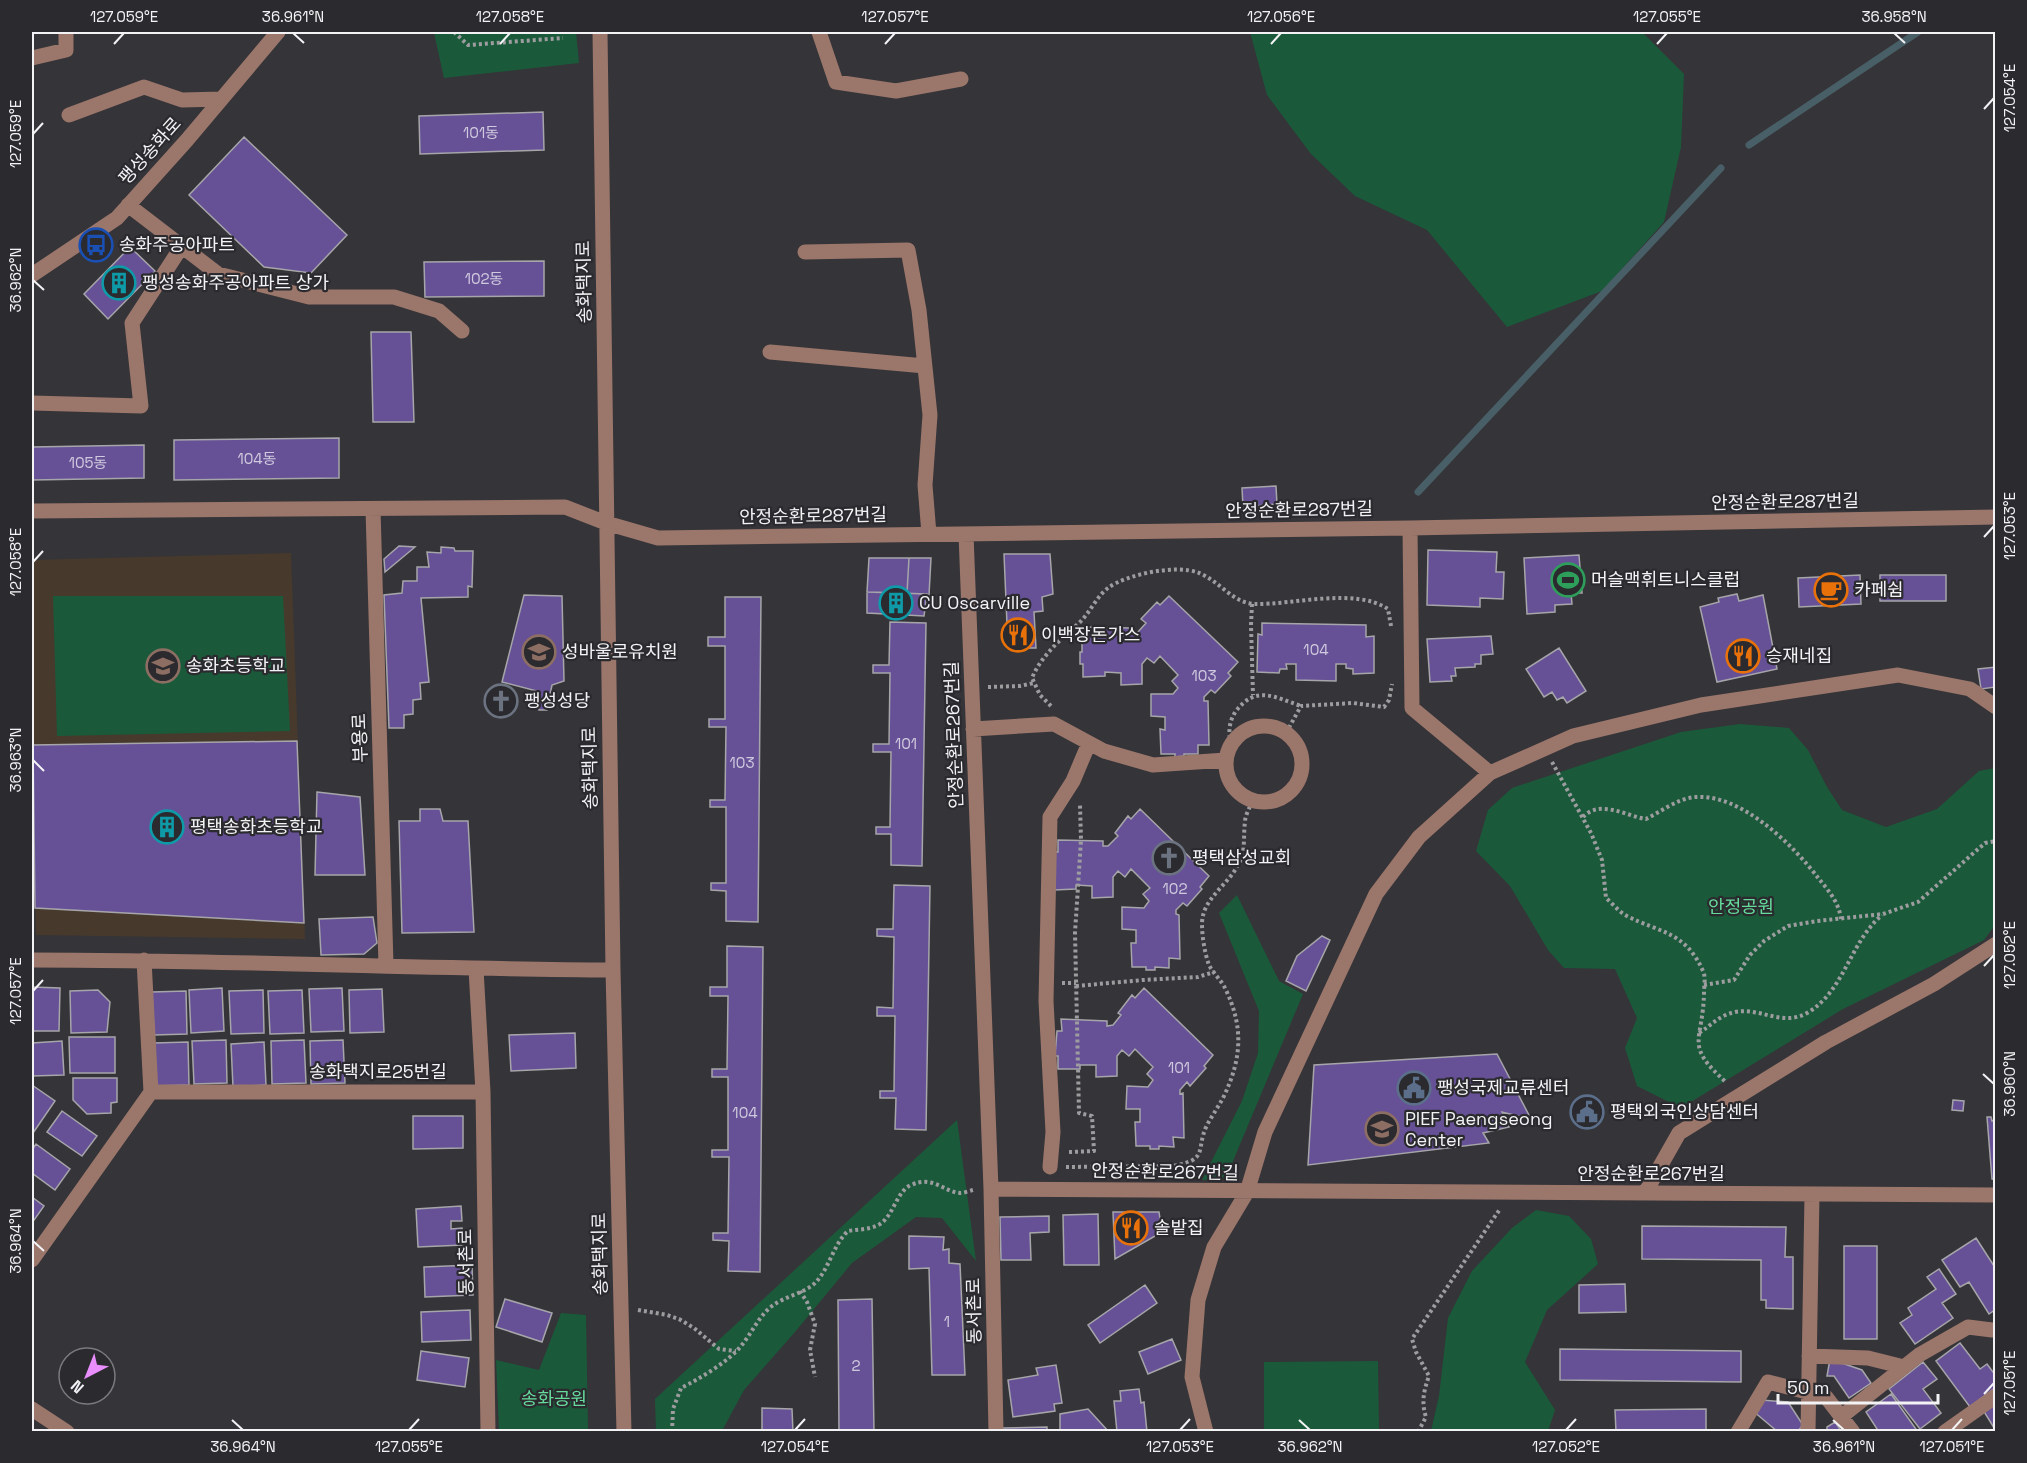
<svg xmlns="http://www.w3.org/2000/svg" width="2027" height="1463" font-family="'Space Grotesk','Noto Sans KR',sans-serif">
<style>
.education{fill:#473a2c}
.green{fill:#1a5a3a}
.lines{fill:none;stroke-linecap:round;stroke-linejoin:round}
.stream{stroke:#495f67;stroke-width:7}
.building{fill:#665197;stroke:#a6a5a9;stroke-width:1.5}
.path{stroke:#9d9da0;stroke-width:4;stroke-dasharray:3 3;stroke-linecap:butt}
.minor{stroke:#9b766b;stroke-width:15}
.ticks{fill:none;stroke:#f3f3f5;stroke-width:2}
.labels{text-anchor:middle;stroke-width:4.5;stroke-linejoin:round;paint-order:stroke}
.number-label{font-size:15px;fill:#d0cade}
.street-label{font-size:18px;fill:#f3f3f5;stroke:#2b2a2e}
.poi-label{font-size:18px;fill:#f3f3f5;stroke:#2b2a2e;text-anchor:start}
.park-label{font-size:18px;fill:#65db9c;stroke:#2b2a2e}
.neatline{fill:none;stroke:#f3f3f5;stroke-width:2}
.ticks-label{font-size:15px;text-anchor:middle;fill:#f3f3f5}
</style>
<rect width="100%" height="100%" fill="#353438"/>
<!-- education -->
<path class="education" d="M291,553l14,386 -269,-4 -4,-163v-212z"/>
<!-- green -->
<path class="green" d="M436,32h140l3,31 -135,15 -10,-45z
M1250,32h392l42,42 -3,73 -17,75 -62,69 -95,36 -80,-97 -72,-34 -44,-42 -44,-59z
M53,596h230l7,135 -233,5z
M1740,724l49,4 19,22 19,37 15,23 44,17 51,-18 42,-38 16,-3v157l-11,15 -141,69 -162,99 -44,-22 -12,-38 12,-30 -22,-49 -51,-1 -16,-18 -38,-64 -34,-35 12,-41 24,-22 169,-56z
M1237,895l42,86 24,13 -75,179 -7,6 -19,1 40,-79 16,-48 1,-42 -40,-98z
M957,1120l19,141 -34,-43 -26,-1 -64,46 -57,69 -51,58 -22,41h-66l-1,-32z
M1536,1210l33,6 22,23 7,25 -51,46 -22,52 30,48 -7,21h-117l8,-35 9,-78 24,-47 40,-43z
M561,1313l25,2 2,116h-89l-3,-71 43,10z
M1378,1361l1,70h-115v-69z"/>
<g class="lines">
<!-- stream -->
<path class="stream" d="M1749,145l169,-113
M1418,492l303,-324"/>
</g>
<!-- building -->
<path class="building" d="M543,112l1,38 -124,4 -1,-38z
M244,137l103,98 -36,38 -47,-6 -75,-72z
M130,247l25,24 -47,48 -24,-25z
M544,261v35l-119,1 -1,-35z
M371,332h40l3,90h-41z
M339,438v40l-165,2v-40z
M144,445v33l-112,2v-33z
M1276,486l1,18 -34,3 -1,-19z
M399,546l16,1 -30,25 -1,-13z
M441,547l13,1 1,3h18l-1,36 -4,-1v11l-47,1 8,84 -9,1 1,16 -8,1v14l-9,1v13h-15l-5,-133 18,-2 1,-12h14v-14h12l-2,-15 14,1z
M1428,550l69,2 -1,20h8l-1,27 -23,-1v9l-53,-2z
M1004,554h46l3,40 -11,3 1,14 -9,1 2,36h-28z
M1579,555l3,38h-11l1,11 -17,1v7l-28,2 -3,-56z
M869,558h40l-2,35 -40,-1z
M909,558h22l-2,37 -22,-2z
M1860,575l1,29 -62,3 -1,-29z
M1880,575h66v26h-66z
M867,592l60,2 -3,22 -57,-3z
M1737,594l2,7 24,-6 14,74 -60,13 -17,-75 19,-5 -1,-4z
M524,595l38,1 2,85 -12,4 -5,25h-8l-2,-19 -35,-9z
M1169,596l69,66 -10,11 3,3 -16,17 -4,-3 -7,7v4h4l1,44h-11v9h-14v2l-9,1v-3h-14l-1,-25 5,1v-13l-14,-1v-22h22l5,-6 -6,-7 6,-6 -18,-19 -6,7 -7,-5 -5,6v20l-21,1v-12l-16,-1v4l-22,1v-13h-3v-12h2v-13h4v-12l45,1 1,5h5l9,-10 -5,-4 16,-17 3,3z
M725,597h36l-3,325 -32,-1v-30l-15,-1v-7h15v-76h-16v-7h15l1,-73h-17v-8h16v-73h-17v-9h17z
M890,622l36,1 -4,243 -31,-1v-31h-15v-7h14l1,-75h-18v-8h16l1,-71h-17v-8h16z
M1262,623l104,2v12l8,-1v37l-21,1v-5l-7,-1v-4h-10v17l-40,-1v-16h-10l1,5h-7l-1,4 -22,-1 1,-38 4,1z
M1491,636l2,18 -12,1v9h-6v3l-20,1 1,8h-5l1,5 -22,1 -3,-43z
M1559,648l27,43 -19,12 -4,-6 -6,3 -5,-8 -8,5 -18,-28z
M1996,667v28l-1,-8 -14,2 -3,-20z
M297,741l7,182 -269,-15 -2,-163z
M317,792l43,5 5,78h-50z
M420,809h20l3,12h25l6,111 -72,1 -3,-112h21z
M1140,809l69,67 -9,11 2,2 -15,17 -4,-3 -7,7v4l3,1 1,44 -11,-1v10l-14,-1v3h-9v-3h-14l-1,-24h5v-13l-14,-1v-22l22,1 5,-7 -6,-7 7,-6 -19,-19 -6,8 -7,-6 -5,6v20l-21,1v-12l-16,-1v4l-22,1 -1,-38h5v-12l45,1v5h5l10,-10 -3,-3 13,-17 3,3z
M894,885l36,1 -4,244 -31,-1 1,-31h-16v-7h14l1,-75h-18v-9l16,1 1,-71 -17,-1v-7h16z
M373,917l4,26 -13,11 -43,1 -2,-36z
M1322,936l8,4 -24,51 -20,-10 11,-25z
M727,946l36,1 -3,325 -32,-1 1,-30 -16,-1v-7h15l1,-76h-17v-7h16v-73h-16v-8h15l1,-73h-18v-9h17z
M32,987l28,1 -1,43h-27z
M222,988l2,43 -33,2 -2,-43z
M342,988l2,43 -33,1 -2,-43z
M1144,988l69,67 -9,11 2,2 -16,18 -3,-4 -7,8v4l3,-1 1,45 -11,-1 1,10 -15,-1v3h-9v-3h-14l-1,-24h5v-13h-14l1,-23 21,1 5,-7 -6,-6 6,-7 -18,-18 -6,7 -7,-6 -5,6v20l-21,1v-12h-16v4h-22v-13h-3l2,-25h5l-1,-12 46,2v5l6,-1 8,-10 -3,-2 14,-18 3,3z
M382,989l2,43 -34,1 -1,-43z
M98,990l12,12 -3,30 -36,1 -1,-42z
M263,990l1,43 -33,1 -2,-43z
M302,990l2,43 -34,1 -2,-43z
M186,991l1,43 -33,1 -2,-43z
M575,1033l1,35 -65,3 -2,-36z
M69,1037h46v36h-45z
M226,1040l1,43 -33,1 -2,-43z
M304,1040l2,43 -34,1 -1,-43z
M343,1040l2,43 -34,1 -1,-43z
M62,1041l2,34 -32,1v-33z
M188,1042l1,43 -33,1 -2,-43z
M264,1042l2,43 -33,2 -2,-43z
M1497,1054l34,65 -29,-7 7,15 -26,6 6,10 -181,22 6,-100z
M73,1078h44v24l-6,1v10l-24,1 -14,-14z
M32,1085l23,16 -22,32 -1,-1z
M1953,1100l11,1 -1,10 -11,-1z
M62,1111l35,25 -15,20 -35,-24z
M413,1116h50v32l-50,1z
M1987,1117h4l1,4 4,-1v59h-4z
M36,1144l34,25 -15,21 -23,-17v-23z
M32,1197l12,9 -12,17z
M461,1206l1,15h-11v8l11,-1 1,17 -45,2 -2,-38z
M1113,1212h46l3,20 -47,27z
M1098,1214l1,51h-35l-1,-50z
M1049,1216v16l-19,1 1,27h-30l-1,-43z
M1642,1226l144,1 -1,30h8v52l-27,-1v-8h-5v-40l-119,-1z
M909,1236l35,1 -1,13 6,-1v14l11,1 5,111h-33l-3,-107 -20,1z
M1976,1238l20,31v40l-7,5 -20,-32 -9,5 -18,-27z
M1844,1246h33v93h-33z
M472,1265l1,30 -48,2 -1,-30z
M1939,1269l17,25 -14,9 11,15 -38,26 -15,-21 12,-8 -4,-7 28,-19 -9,-12z
M1625,1284l1,28 -47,1v-28z
M1145,1285l12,18 -57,40 -12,-18z
M505,1299l47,14 -10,29 -46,-15z
M872,1299l2,133h-35l-1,-132z
M470,1310l1,30 -49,2 -1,-30z
M1172,1339l9,21 -33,14 -9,-22z
M1960,1343l20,26 7,-5 9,12v11l-26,20 -34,-46z
M1560,1349l181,2v31l-181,-2z
M421,1351l48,7 -4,29 -48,-7z
M1830,1359l32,11 9,13 -22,15 -15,-22h-7z
M1923,1362l14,17 -14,10 18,24 -21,16 -31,-40z
M1056,1365l6,38 -8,1 1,7 -42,6 -5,-37 30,-5 -2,-7z
M1139,1389l2,14 3,-1 3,30h-30l-3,-31h7l-1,-10z
M1891,1394l27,38h-39l-13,-20z
M1761,1400l27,2 15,23 -6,7h-19l-25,-21z
M1996,1402v29l-13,-21z
M762,1408l30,1 1,23h-31z
M1088,1409l21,23h-49v-18z
M1706,1409v23h-90l-1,-22z
M1835,1422l7,10h-15v-5z
M1047,1427v5h-44v-4z"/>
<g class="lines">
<!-- path -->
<path class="path" d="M454,32l14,13 95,-7
M1252,604l-1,21 2,70
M988,687l32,-1 14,-3
M1051,706l-11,-11 -8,-17c9,-22 29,-39 47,-55 11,-10 17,-26 29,-35 19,-14 69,-24 91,-15 19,7 34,30 55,31 39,1 101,-17 134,5l3,17
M1286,733l15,-27 52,-3 31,4 5,-7 3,-16
M1231,744c-3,-12 -2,-23 5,-33 20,-26 38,-14 65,-5
M1552,762l39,71 11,27 4,38c7,6 13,14 21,18 33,17 58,15 76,55 3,6 1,15 1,22 -1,50 -21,51 23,90
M1583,817c17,-18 43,-1 63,2 16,-8 32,-21 50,-22 46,-3 98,49 123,82 10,12 20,24 22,40
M1062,983h14
M1704,985l30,-5 16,-25 14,-14 24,-15 29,-5 66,-7 35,-12 67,-59 11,-2
M1076,986l67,-6 55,-3 16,-5
M1699,1033c14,-9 19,-17 36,-21 25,-5 47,15 72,1 38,-22 42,-70 75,-98
M1069,1152l25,-1 -2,-35 -13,-3 -4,-180 6,-93 -1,-35
M1066,1167l107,-1c37,-7 22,-16 34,-41 5,-9 11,-18 16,-27 19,-39 21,-71 2,-110 -4,-8 -12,-15 -16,-23 -4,-11 -7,-28 -7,-41 0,-26 27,-39 37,-61 7,-13 4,-27 6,-41 0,-7 5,-14 7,-21
M800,1291l7,11 8,22 -5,26 5,27
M638,1310l29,5 12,4 15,9 25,21 17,2
M672,1432l1,-23 8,-21c18,-9 47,-26 60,-42 11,-13 17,-29 31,-40 13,-10 34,-13 44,-24 14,-15 17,-37 32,-51 11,-2 22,-1 32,-7 14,-9 16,-32 31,-39 22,-10 33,7 49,8 4,0 9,-2 13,-3
M1418,1432l8,-15c-5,-15 -2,-27 3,-41l-13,-24 -4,-13 88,-130"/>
<!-- minor -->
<path class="minor" d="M600,32l13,938 11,462
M819,32l17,50 60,9 65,-12
M32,58l34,-8v-18
M69,115l75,-28 38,13 39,-1
M128,205l90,69 91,23h85l45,14 23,20
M805,252l103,-2 11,60 11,105 -5,70 4,49
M32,275l85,-57 70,-78 91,-108
M770,352l155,14
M32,403l109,3 -9,-83 50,-77
M373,509l13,456
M32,511l533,-4 41,16 52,15 752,-10 586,-11
M1410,528l2,180 78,65
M966,534l25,655 5,243
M1226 764a38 38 0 1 1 76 0a38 38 0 1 1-76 0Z
M973,729l81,-5 50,27 49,14 73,-5
M32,960c193,0 387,9 581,10
M144,960l7,132
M476,969l7,123 5,340
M1050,1167l3,-35 -7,-131 4,-184 23,-36 16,-38
M991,1189l1005,6
M1645,1193l34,-60 147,-91 108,-58 62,-40
M32,1260l119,-168h332
M1809,1356l59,2 36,9
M32,1409l35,23
M1841,1417l78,-62 49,-28 24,3
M1206,1432l-14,-55 6,-77 16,-53 33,-55 18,-60 111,-238 43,-57 71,-64 83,-37 128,-31 197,-30 72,14 26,18
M1738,1432l30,-50 58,15 27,35
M1808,1432l4,-237
M1945,1432l51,-36"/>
</g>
<!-- ticks -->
<path class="ticks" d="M293,33l11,10M1894,33l11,10M114,44l10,-11M500,44l10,-11M885,44l10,-11M1271,44l10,-11M1657,44l10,-11M1984,109l10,-11M33,134l10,-11M33,280l11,10M1984,537l10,-11M33,562l10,-11M33,760l11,11M1984,966l10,-11M33,991l10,-11M1983,1074l11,10M33,1241l11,10M1984,1394l10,-11M232,1420l11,10M1299,1420l11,10M1833,1420l11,10M409,1430l10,-11M795,1430l10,-11M1180,1430l10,-11M1566,1430l10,-11M1952,1430l10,-11"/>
<!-- icons -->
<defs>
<g id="bus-ring" transform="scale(1.725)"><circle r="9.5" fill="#2b2a2e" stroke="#1a4fb4" stroke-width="1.5"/><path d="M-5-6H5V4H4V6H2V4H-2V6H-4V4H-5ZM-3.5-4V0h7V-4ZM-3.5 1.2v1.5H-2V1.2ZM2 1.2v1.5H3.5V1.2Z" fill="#1a4fb4"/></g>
<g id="building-ring" transform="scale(1.725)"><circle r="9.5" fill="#2b2a2e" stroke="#0f9aa8" stroke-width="1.5"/><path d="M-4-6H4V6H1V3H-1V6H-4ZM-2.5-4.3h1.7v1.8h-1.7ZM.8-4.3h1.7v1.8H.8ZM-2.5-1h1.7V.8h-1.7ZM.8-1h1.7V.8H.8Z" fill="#0f9aa8"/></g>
<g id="stadium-ring" transform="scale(1.725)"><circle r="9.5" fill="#2b2a2e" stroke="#2e9e5b" stroke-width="1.5"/><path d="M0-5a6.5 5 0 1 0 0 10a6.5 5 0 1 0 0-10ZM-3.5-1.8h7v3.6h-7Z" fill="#2e9e5b"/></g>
<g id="cafe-ring" transform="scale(1.725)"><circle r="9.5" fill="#2b2a2e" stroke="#e8710a" stroke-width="1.5"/><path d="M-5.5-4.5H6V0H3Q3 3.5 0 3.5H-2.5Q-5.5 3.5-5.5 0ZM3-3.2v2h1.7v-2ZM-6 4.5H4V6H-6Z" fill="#e8710a"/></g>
<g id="restaurant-ring" transform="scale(1.725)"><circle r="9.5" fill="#2b2a2e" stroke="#e8710a" stroke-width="1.5"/><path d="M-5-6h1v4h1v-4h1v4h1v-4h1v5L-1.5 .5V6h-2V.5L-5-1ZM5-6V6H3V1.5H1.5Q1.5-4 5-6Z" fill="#e8710a"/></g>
<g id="school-ring" transform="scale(1.725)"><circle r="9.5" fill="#2b2a2e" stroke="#8d6e63" stroke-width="1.5"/><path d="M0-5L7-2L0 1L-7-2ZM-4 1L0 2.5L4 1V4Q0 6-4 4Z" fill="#8d6e63"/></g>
<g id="church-ring" transform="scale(1.725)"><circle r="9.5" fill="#2b2a2e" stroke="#6b7280" stroke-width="1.5"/><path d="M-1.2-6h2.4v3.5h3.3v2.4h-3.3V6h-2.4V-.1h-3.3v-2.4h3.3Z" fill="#6b7280"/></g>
<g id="civic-ring" transform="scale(1.725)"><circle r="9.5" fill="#2b2a2e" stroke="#5c6f8a" stroke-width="1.5"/><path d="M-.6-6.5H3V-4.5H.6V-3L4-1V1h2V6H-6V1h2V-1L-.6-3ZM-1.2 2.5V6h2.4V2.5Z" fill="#5c6f8a"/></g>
</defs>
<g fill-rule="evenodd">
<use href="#bus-ring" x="96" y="245"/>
<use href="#building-ring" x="119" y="283"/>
<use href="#stadium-ring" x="1568" y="580"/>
<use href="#cafe-ring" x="1831" y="590"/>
<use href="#building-ring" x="896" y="603"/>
<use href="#restaurant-ring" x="1018" y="635"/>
<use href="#school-ring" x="539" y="652"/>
<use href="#restaurant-ring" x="1743" y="656"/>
<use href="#school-ring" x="163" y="666"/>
<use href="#church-ring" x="501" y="701"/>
<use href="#building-ring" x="167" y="827"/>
<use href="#church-ring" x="1169" y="858"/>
<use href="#civic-ring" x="1414" y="1088"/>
<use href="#civic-ring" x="1587" y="1112"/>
<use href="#school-ring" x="1382" y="1129"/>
<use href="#restaurant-ring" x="1131" y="1228"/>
</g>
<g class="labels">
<!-- number labels -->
<g class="number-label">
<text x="481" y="138">101동</text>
<text x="484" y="284">102동</text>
<text x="257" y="464">104동</text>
<text x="88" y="468">105동</text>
<text x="1316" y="655">104</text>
<text x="1204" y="681">103</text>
<text x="906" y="749">101</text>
<text x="742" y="768">103</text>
<text x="1175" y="894">102</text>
<text x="1179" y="1073">101</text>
<text x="745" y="1118">104</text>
<text x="947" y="1327">1</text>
<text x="856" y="1371">2</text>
</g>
<!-- street labels -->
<g class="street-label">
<text transform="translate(150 151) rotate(-48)" y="6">팽성송화로</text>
<text transform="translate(584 282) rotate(-91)" y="6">송화택지로</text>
<text transform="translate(1785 502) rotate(-1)" y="6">안정순환로287번길</text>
<text transform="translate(1299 510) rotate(-1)" y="6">안정순환로287번길</text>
<text transform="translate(813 516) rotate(-1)" y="6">안정순환로287번길</text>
<text transform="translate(954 735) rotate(-92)" y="6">안정순환로267번길</text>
<text transform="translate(360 738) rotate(-92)" y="6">부용로</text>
<text transform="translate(590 768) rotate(-91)" y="6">송화택지로</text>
<text x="378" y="1078">송화택지로25번길</text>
<text transform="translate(1165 1172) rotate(1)" y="6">안정순환로267번길</text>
<text x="1651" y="1180">안정순환로267번길</text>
<text transform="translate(600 1254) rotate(-91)" y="6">송화택지로</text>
<text transform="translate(466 1262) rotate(-91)" y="6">동서촌로</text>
<text transform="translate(974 1311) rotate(-91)" y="6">동서촌로</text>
</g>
<!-- poi labels -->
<g class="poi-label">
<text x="119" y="251">송화주공아파트</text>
<text x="142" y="289">팽성송화주공아파트 상가</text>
<text x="1591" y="586">머슬맥휘트니스클럽</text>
<text x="1854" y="596">카페쉼</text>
<text x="919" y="609">CU Oscarville</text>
<text x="1041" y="641">이백장돈가스</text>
<text x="562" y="658">성바울로유치원</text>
<text x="1766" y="662">승재네집</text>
<text x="186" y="672">송화초등학교</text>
<text x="524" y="707">팽성성당</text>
<text x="190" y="833">평택송화초등학교</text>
<text x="1192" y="864">평택삼성교회</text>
<text x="1437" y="1094">팽성국제교류센터</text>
<text x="1610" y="1118">평택외국인상담센터</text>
<text x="1405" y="1125">PIEF Paengseong<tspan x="1405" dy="21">Center</tspan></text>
<text x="1154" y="1234">솔밭집</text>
</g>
<!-- park labels -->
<g class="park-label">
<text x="1741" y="913">안정공원</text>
<text x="554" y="1405">송화공원</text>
</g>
</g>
<!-- border -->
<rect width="2027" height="1463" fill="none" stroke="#2b2a2e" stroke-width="66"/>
<!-- north arrow -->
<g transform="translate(87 1376) rotate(222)"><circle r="28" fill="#2b2a2e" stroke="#7b7a7e" stroke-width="1.5"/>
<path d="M0-4.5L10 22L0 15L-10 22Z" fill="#ea8dfd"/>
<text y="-9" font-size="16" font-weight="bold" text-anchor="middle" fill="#f3f3f5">N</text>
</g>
<!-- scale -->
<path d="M1778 1394v9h160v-9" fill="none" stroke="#f3f3f5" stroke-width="3"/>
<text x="1787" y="1394" font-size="18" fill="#f3f3f5" stroke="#2b2a2e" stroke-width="4.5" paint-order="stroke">50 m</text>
<rect x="33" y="33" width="1961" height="1397" class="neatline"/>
<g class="ticks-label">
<text x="124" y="22">127.059°E</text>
<text x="293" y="22">36.961°N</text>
<text x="510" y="22">127.058°E</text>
<text x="895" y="22">127.057°E</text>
<text x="1281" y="22">127.056°E</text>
<text x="1667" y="22">127.055°E</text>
<text x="1894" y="22">36.958°N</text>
<text transform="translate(2010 98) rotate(-90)" y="5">127.054°E</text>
<text transform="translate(16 134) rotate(-90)" y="5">127.059°E</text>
<text transform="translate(16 280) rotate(-90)" y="5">36.962°N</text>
<text transform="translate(2010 526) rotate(-90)" y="5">127.053°E</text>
<text transform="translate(16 562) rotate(-90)" y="5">127.058°E</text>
<text transform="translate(16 760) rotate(-90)" y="5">36.963°N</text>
<text transform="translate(2010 955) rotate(-90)" y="5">127.052°E</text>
<text transform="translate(16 991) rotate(-90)" y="5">127.057°E</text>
<text transform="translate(2010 1084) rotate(-90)" y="5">36.960°N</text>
<text transform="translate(16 1241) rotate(-90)" y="5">36.964°N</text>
<text transform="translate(2010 1383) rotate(-90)" y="5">127.051°E</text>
<text x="243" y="1452">36.964°N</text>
<text x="409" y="1452">127.055°E</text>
<text x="795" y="1452">127.054°E</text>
<text x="1180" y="1452">127.053°E</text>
<text x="1310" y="1452">36.962°N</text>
<text x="1566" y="1452">127.052°E</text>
<text x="1844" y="1452">36.961°N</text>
<text x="1952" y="1452">127.051°E</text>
</g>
</svg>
